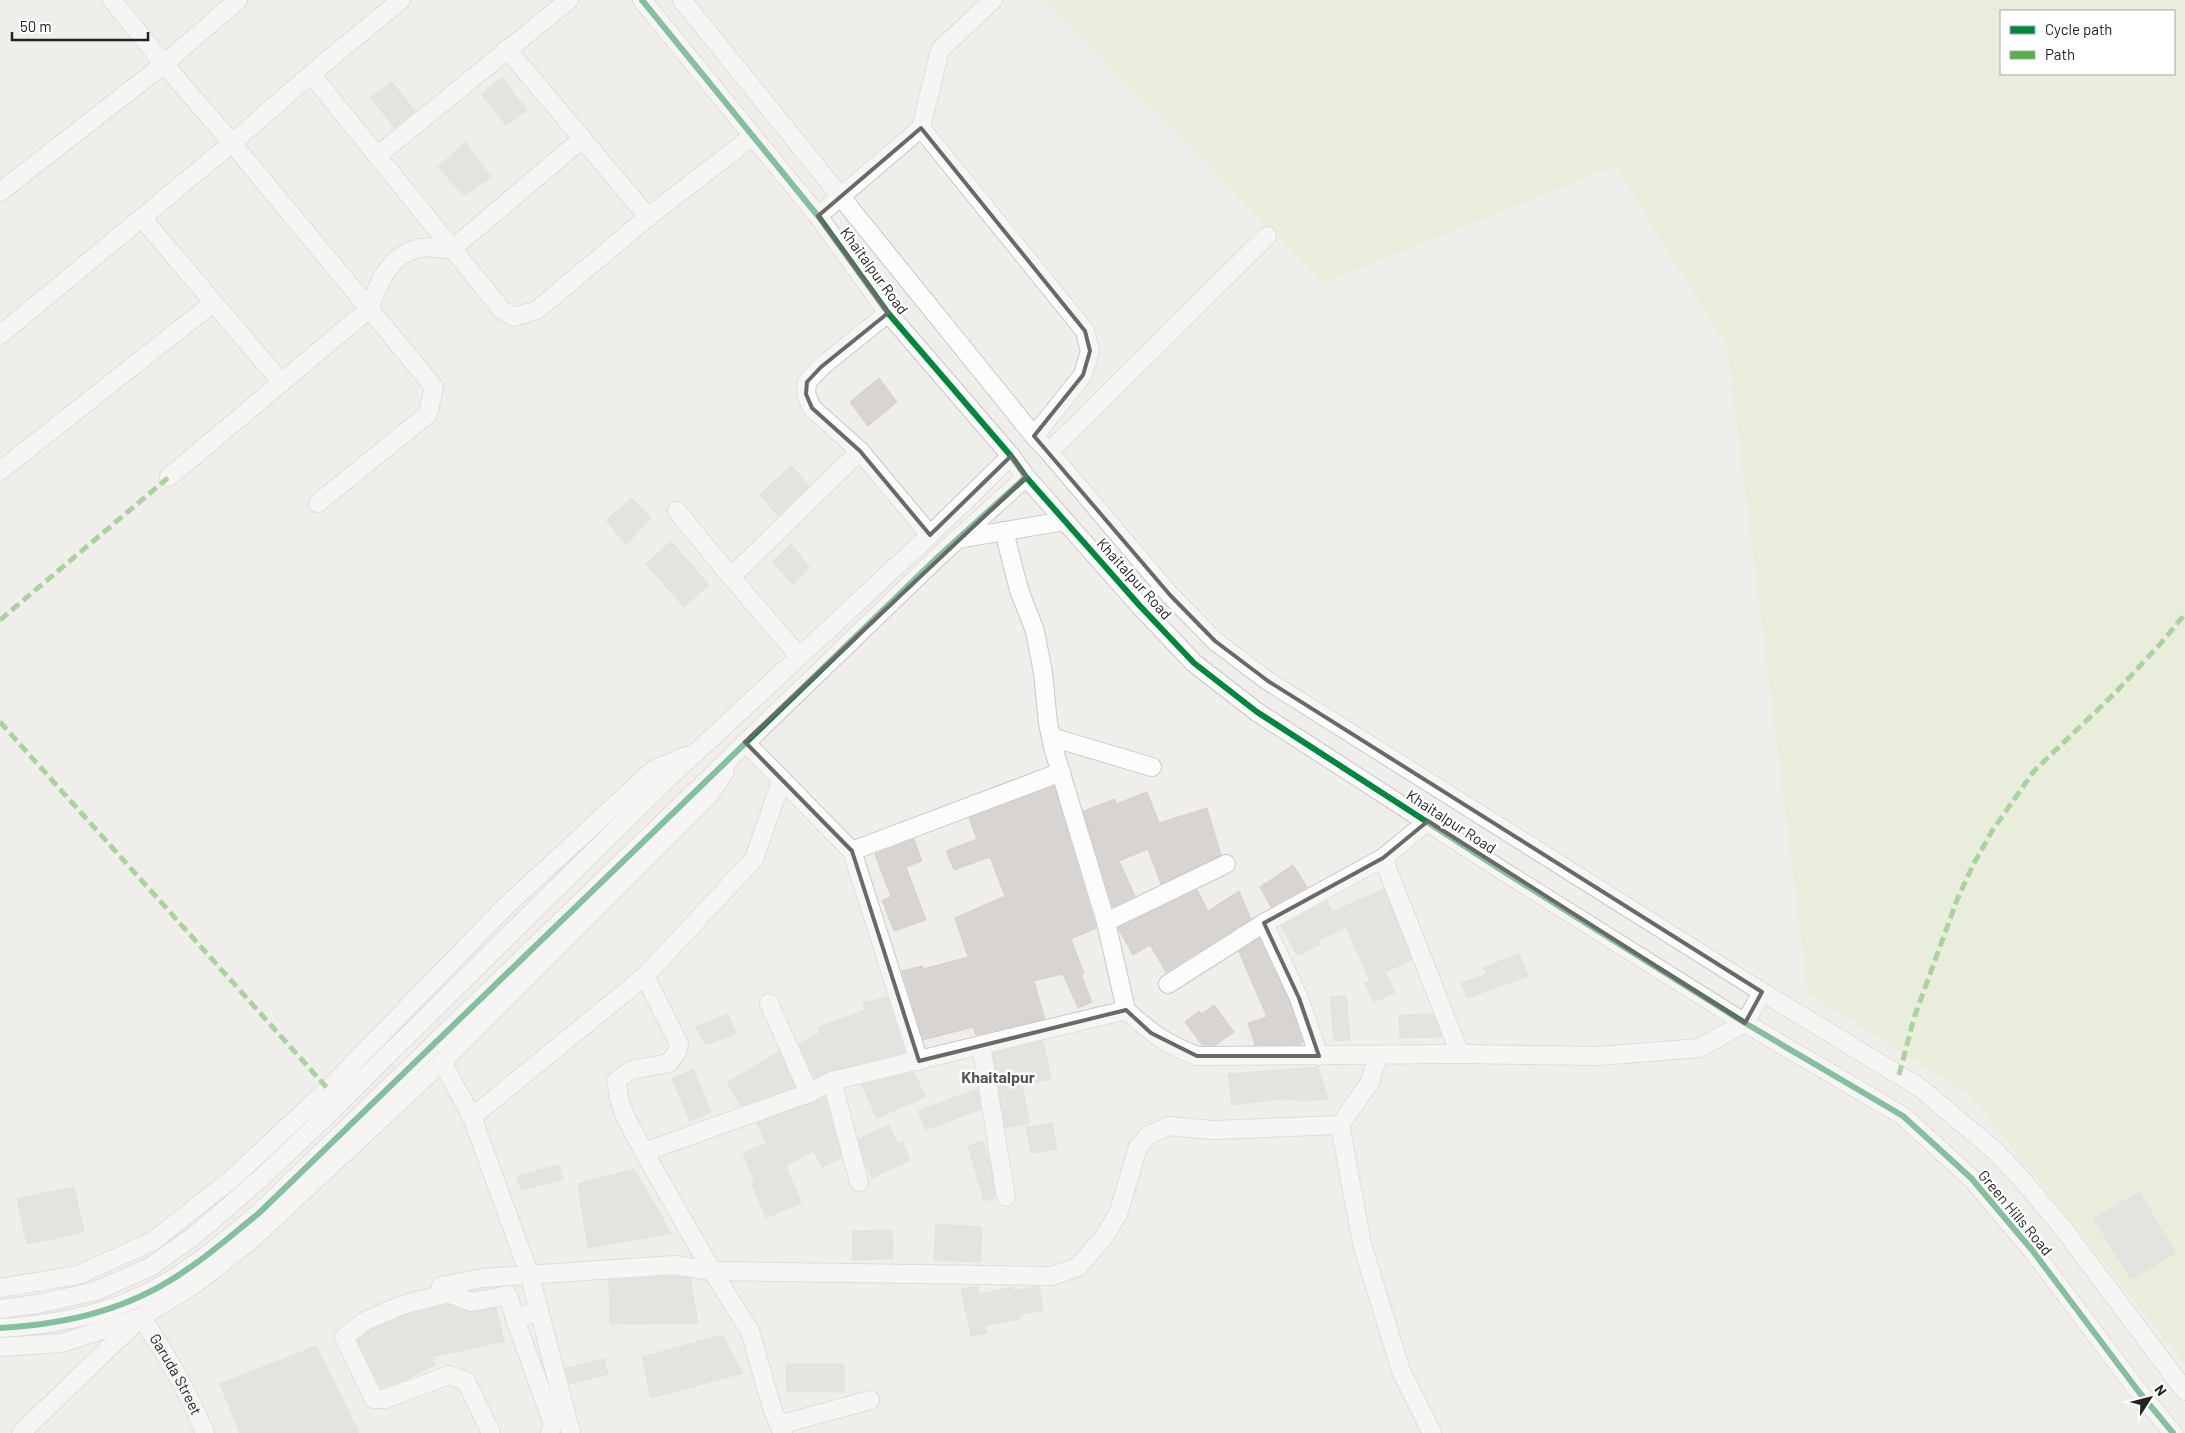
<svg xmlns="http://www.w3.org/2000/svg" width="2185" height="1433" font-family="Barlow,sans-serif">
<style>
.grass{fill:#ddeccb;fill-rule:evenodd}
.building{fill:#d7d4d2;stroke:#d3d0cc}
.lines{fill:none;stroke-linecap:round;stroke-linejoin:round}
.minor-casing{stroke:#c9c8c7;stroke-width:20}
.minor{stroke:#fdfcfc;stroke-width:18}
.quiet{stroke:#55b145;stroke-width:5;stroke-dasharray:10 5;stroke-linecap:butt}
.cycleway-casing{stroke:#fff;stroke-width:9}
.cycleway{stroke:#00873e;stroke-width:6}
.marked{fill:none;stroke:#6a6968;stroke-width:4;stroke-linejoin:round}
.labels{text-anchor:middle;stroke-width:5;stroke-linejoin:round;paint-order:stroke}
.street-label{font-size:15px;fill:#222;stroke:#fff}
.neighbourhood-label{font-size:16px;font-weight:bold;fill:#555;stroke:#fff}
</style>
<rect width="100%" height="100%" fill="#f0eeeb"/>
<!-- grass -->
<path class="grass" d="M1045,0h1140v1365l-215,-270 -162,-101 -81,-647 -112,-181 -291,117zM2001,11h173v63h-173z"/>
<!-- building -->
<path class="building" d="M502,78l25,32 -21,15 -25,-31z
M392,82l23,29 -21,17 -23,-31z
M465,142l26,35 -27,19 -26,-29z
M879,378l18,24 -29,24 -18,-24z
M791,465l18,21 -31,30 -18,-21z
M632,498l19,20 -25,27 -20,-25z
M671,541l38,44 -25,22 -38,-43z
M791,544l19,24 -17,17 -20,-23z
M1054,786l42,142 -25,11 13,35 -3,1 11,27 -14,6 -15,-34 -29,7 11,38 -69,16 -3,-8 -50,13 -21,-69 20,-5 1,3 45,-12 -13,-39 50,-22 -15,-39 -36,13 -8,-19 31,-12 -8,-21z
M1147,792l12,31 48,-15 14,47 -60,29 -13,-35 -29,12 16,35 -22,11 -30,-96 32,-12 1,5z
M914,839l8,22 -16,6 20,53 -32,11 -12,-31 9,-3 -16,-43z
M1293,865l14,22 -36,20 -11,-20z
M1384,889l28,71 -27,12 10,21 -21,9 -9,-19 5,-2 -24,-54 -4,2 -2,-5 1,6 -23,10 2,4 -22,12 -17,-30 46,-25 5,11z
M1197,890l11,21 31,-20 12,28 -85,53 -16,-27 -17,10 -15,-27z
M1259,938l31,65 13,40 -5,2h-43l-7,-22 19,-6 -28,-65z
M1519,954l9,22 -61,22 -6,-15 26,-9 -3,-7z
M1346,996l2,18 -5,2h5l2,24 -16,1 -4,-44z
M887,997l18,55 -75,19 -16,7 -15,-34 21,-11 -3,-5 48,-18 -2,-7z
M1214,1005l20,27 -18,13h-14l-17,-23 14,-11 3,3z
M728,1014l8,19 -30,12 -11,-18z
M1433,1014l9,23 -42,1 -1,-23z
M1043,1041l8,38 -29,7 8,37 -25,5 -12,-75z
M779,1051l16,36 -54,19 -14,-23z
M1318,1067l10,32 -30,2v-2l-12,1v-2l-54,7 -4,-31z
M693,1069l18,43 -21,9 -18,-42z
M914,1072l11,25 -48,21 -15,-33z
M977,1089l4,20 -55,21 -8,-19z
M825,1097l17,61 -20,9 -8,-16 -28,15 15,37 -35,15 -14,-34 3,-1 -12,-30 24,-10 -11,-20z
M1052,1123l5,26 -26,4 -5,-26z
M889,1125l9,19 5,-2 7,18 -38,18 -8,-17 -6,-22z
M983,1141l7,21 5,36 -11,3 -16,-55z
M559,1165l4,14 -42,11 -4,-14z
M634,1169l37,64 -83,15 -10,-64z
M74,1187l10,45 -57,12 -10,-45z
M2139,1192l36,61 -44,26 -37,-60z
M936,1224l46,3 -2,35 -46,-2z
M892,1230l1,29 -40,1 -1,-29z
M674,1276l16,2 8,45 -88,1 -1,-44z
M977,1286l2,8 34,-7 1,4 25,-5 4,24 -24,5 1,4 -35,7 2,7 -16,3 -10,-47z
M447,1304l22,8 27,-4 8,33 -72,16 3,8 -30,15 -24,8 -24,-48 13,-10 35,-15z
M722,1335l21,38 -92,25 -9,-41z
M316,1346l43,87h-119l-20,-49z
M604,1359l4,15 -39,10 -4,-15z
M786,1364h58v28l-57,-1z"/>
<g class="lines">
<!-- minor casing -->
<g class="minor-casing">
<g id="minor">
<path d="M112,0l52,64 68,79 202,244 -6,27 -110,89"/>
<path d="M642,0l176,216 70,97 123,143 15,21 114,129 54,57 63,49 246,159 242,152 158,93 68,62 61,72 107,142 34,41"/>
<path d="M682,0l352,436 15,16 121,143 45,46 53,40 494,311 157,95 75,63 24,25 44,52 123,164"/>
<path d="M311,74l191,236 12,7 23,-7 111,-93 -141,-168"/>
<path d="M921,128l164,203 5,20 -7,24 -49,61"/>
<path d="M378,155l191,-155"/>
<path d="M0,192l164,-128 74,-64"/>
<path d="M818,216l103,-88 19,-78 53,-50"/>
<path d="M648,217l105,-81"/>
<path d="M142,218l139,164"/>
<path d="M888,313l-67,54 -14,15 -1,12 6,14 48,43 70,84"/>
<path d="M0,335l232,-192 79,-69 90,-74"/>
<path d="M1049,452l218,-216"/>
<path d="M0,471l213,-168"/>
<path d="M169,477l200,-168c10,-26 20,-55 51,-61 10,-2 22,1 32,1l130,-110"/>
<path d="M677,511l54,66 68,79"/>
<path d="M1004,531l15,59 16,41 8,42 5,50 5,24 53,175 20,88"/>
<path d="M957,539l108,-18"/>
<path d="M731,577l129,-126"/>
<path d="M1051,737l101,30"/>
<path d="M745,742l107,109 67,210"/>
<path d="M852,851l209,-79"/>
<path d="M1383,858l77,196"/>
<path d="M1106,922l120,-58"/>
<path d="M1264,923l35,75 20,58"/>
<path d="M645,976l34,68 -2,8 -8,11 -38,7 -15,11 3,17 6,18 19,36 68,119 38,60 22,77 11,25"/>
<path d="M1168,984l96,-61 119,-65 45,-37"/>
<path d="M769,1003l40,90"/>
<path d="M981,1045l25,152"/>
<path d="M1378,1056l-8,26 -30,43 22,119 39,127 31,62"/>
<path d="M442,1062l30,55 58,159 41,157"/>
<path d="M832,1081l27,101"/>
<path d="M472,1117l173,-141 109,-117 28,-80"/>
<path d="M644,1152l165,-59 23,-12 294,-71c25,23 40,34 71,46l263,-2 139,2 100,-8 46,-25 17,-31"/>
<path d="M441,1286l42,-8 191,-13 38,6 340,5 26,-9 25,-29 15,-24 20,-67 11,-12 20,-9 44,4 127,-5"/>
<path d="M0,1288l78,-13 75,-34 81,-64 94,-88 178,-183 147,-136 33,-14"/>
<path d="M0,1309l38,-5 58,-13 54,-24 44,-31 66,-57 66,-63 335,-331 269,-250 81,-79"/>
<path d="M515,1319l38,105 -3,9"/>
<path d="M0,1328c69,-4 132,-19 189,-60 24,-16 46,-36 69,-54l680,-657 88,-80"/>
<path d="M0,1347l62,-4 79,-26 54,-33 55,-43 192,-179 268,-268 15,-23"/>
<path d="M779,1425l91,-25"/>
<path id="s1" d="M21,1433l120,-116c25,37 47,74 64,116"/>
<path d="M491,1433l-25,-52 -17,-6 -64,24h-11l-30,-62 21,-16 37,-16 46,-12 24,9 36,-7 7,24 24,-9"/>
</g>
</g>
<!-- minor -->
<use href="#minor" class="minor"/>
<!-- quiet -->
<path class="quiet" d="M0,620l169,-143
M0,722l328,367
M1899,1075l15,-57 43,-118 16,-35 19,-34 42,-60 81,-78 46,-50 24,-29"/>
<!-- cycleway casing -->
<g class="cycleway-casing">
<path id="cycleway" d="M642,0l176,216 70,97 123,143 15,21 114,129 54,57 63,49 246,159 242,152 158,93 68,62 61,72 107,142 34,41
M0,1328c69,-4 132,-19 189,-60 24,-16 46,-36 69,-54l680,-657 88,-80"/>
</g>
<!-- cycleway -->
<use href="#cycleway" class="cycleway"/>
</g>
<!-- marked area -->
<path d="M0 0H2185V1433H0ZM921,128l164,203 5,20 -7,24 -49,61 136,159 45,46 53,40 494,311 -17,31 -317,-202 -45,37 -119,65 35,75 20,58h-122l-46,-23 -25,-23 -207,51 -67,-210 -107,-109 281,-265 -15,-21 -81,79 -70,-84 -48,-43 -6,-14 1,-12 14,-15 67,-54 -70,-97z" fill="#f0eeeb" fill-opacity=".55" fill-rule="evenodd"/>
<path class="marked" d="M921,128l164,203 5,20 -7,24 -49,61 136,159 45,46 53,40 494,311 -17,31 -317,-202 -45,37 -119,65 35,75 20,58h-122l-46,-23 -25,-23 -207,51 -67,-210 -107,-109 281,-265 -15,-21 -81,79 -70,-84 -48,-43 -6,-14 1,-12 14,-15 67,-54 -70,-97z"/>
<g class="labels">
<!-- street labels -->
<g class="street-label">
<text transform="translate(874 271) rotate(54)" y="5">Khaitalpur Road</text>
<text transform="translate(1134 579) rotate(48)" y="5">Khaitalpur Road</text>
<text transform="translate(1451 822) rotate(33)" y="5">Khaitalpur Road</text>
<text transform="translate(2015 1213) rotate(50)" y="5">Green Hills Road</text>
<text dy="5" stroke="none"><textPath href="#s1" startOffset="234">Garuda Street</textPath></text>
</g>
<!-- neighbourhood labels -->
<g class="neighbourhood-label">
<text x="998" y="1083">Khaitalpur</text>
</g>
</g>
<!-- legend -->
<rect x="2000" y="10" width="175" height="65" fill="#ffffff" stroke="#a7a7a7"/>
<rect x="2010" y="26" width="25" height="8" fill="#00873e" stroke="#a7a7a7"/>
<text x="2045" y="35" font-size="15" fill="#222222">Cycle path</text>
<rect x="2010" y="51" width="25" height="8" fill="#55b145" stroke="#a7a7a7"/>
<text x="2045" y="60" font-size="15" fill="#222222">Path</text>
<!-- north arrow -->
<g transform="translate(2150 1398) rotate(54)" stroke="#ffffff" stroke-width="4" paint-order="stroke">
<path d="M0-4L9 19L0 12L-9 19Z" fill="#222222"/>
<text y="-8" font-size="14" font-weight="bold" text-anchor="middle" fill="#222222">N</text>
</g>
<!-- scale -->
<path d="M12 32v8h136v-8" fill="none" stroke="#222222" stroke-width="2.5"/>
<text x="20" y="32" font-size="15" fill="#222222" stroke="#ffffff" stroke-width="4" paint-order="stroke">50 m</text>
</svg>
